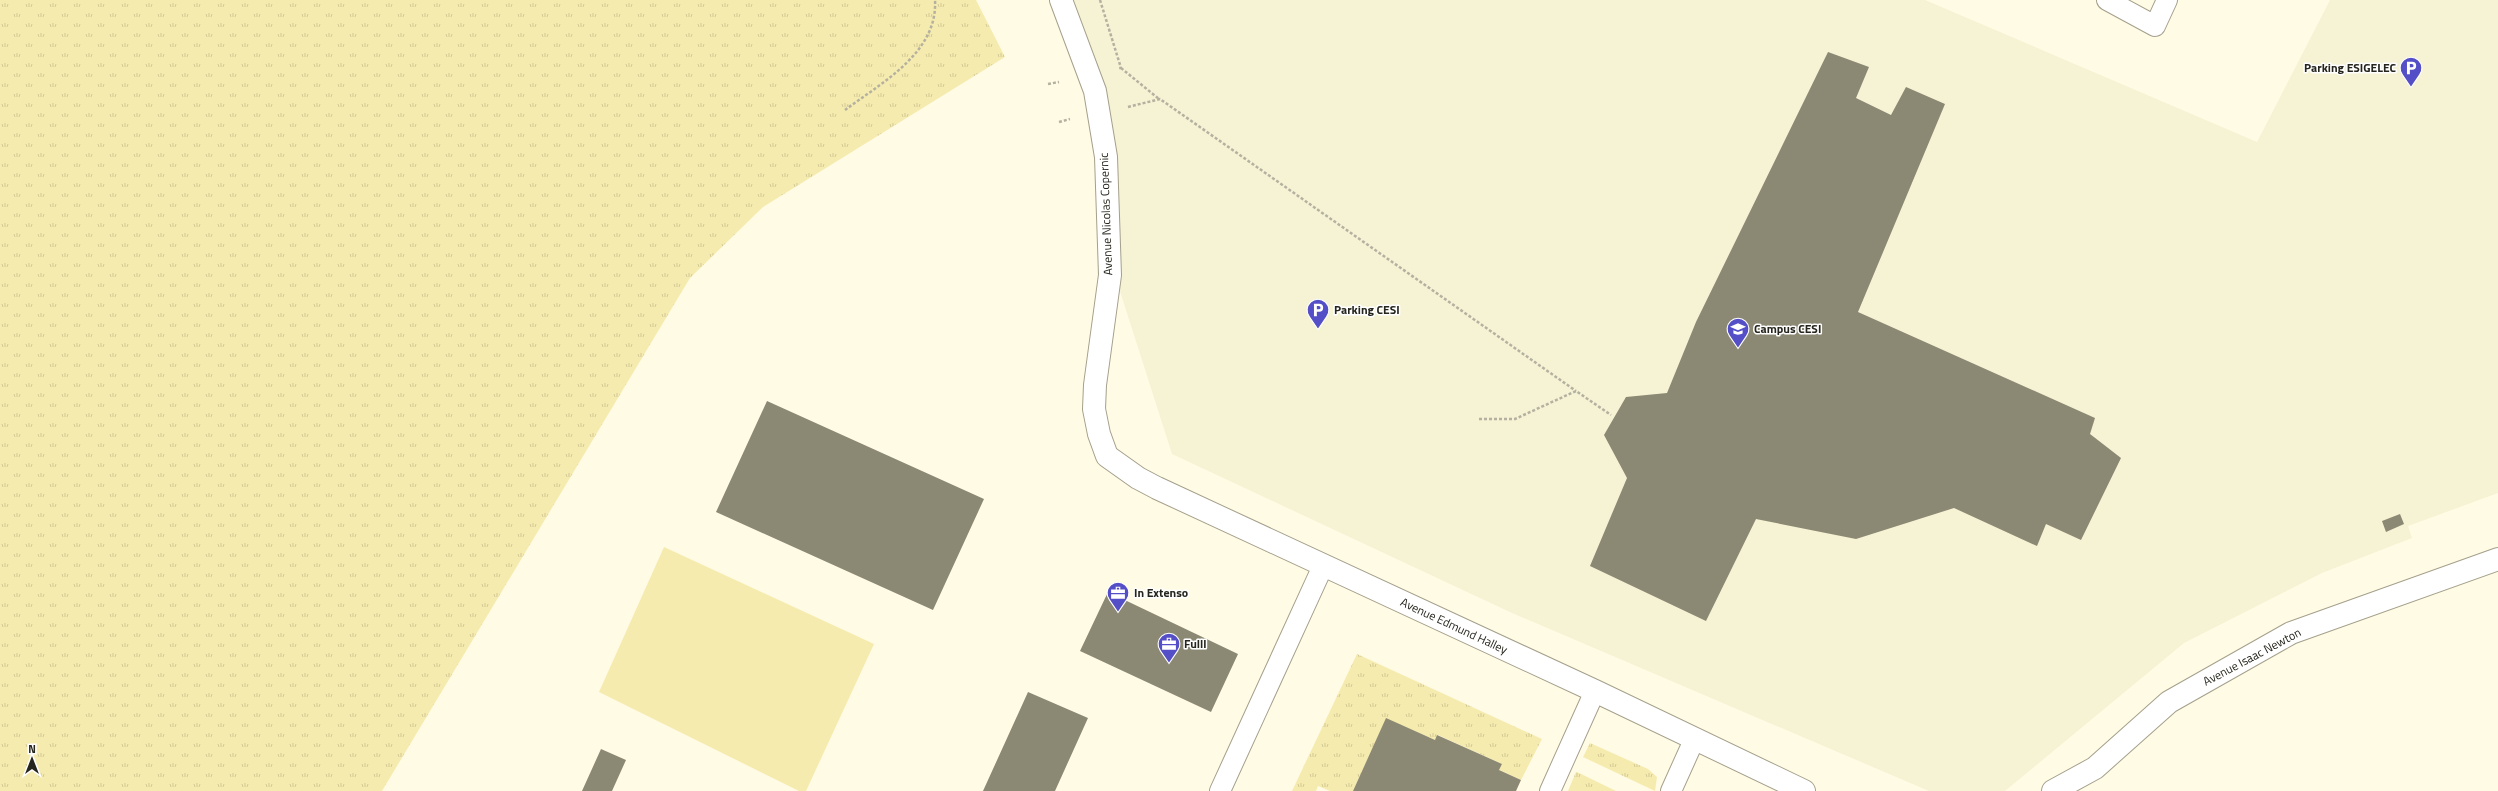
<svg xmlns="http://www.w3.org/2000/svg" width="2498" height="791" font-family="'Titillium Web',sans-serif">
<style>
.built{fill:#f6f2d4}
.grass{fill:url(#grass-tufts)}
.pitch{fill:#f6ebae}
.building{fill:#8b8874}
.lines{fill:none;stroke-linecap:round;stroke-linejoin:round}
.service-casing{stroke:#a4a08c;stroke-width:22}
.tertiary-casing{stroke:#a4a08c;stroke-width:24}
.path{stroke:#b4b1a0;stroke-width:2.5;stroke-dasharray:3 2;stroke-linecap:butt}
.service{stroke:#fff;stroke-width:20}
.tertiary{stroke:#fff;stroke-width:22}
.labels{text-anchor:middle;stroke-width:3;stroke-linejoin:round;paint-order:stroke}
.poi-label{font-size:12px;font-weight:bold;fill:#26251d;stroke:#fff;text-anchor:start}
.street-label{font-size:12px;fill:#26251d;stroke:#fff}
</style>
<defs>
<pattern id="grass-tufts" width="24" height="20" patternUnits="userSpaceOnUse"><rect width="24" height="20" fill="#f6ebae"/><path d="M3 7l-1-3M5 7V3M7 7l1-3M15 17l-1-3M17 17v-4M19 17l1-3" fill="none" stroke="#d3c995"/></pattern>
</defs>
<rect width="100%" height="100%" fill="#fffbe5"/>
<!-- built -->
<path class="built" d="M1061,0h864l332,142 73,-142h168v493l-90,33 4,12 -90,35 -138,70 -179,148h-76l-417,-178 -340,-159 -63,-197 -3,-100z"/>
<!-- grass -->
<path class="grass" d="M0,0h976l29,57 -242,150 -73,71 -308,513h-382z
M1357,654l185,85 -21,41 -22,-10 3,-6 -64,-29 -3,5 -49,-21 -33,72h-23l-12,-5 -2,5h-24z
M1590,743l58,26 9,8 -2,14 -72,-34z
M1576,772h1l39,19h-48z"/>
<!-- pitch -->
<path class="pitch" d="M664,547l210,97 -68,147h-7l-200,-99z"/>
<!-- building -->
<path class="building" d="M1828,52l41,15 -13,31 35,17 15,-28 39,17 -87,208 237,106 -5,16 31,24 -40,82 -35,-16 -9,22 -83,-38 -98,31 -100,-20 -50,102 -116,-55 37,-88 -23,-43 22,-38 41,-4 29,-71z
M767,401l217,98 -51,111 -217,-98z
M2400,514l4,10 -18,8 -4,-11z
M1108,592l130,62 -27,58 -131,-61z
M1028,692l60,26 -33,73h-72z
M1386,718l49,22 2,-5 65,29 -3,6 22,10 -5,11h-163z
M601,749l25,11 -14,31h-30z"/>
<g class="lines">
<!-- service casing -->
<g class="service-casing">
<path id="service" d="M2107,0l48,26 12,-26
M1220,791l103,-225
M1550,791l45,-100
M1671,791l23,-51"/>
</g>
<!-- tertiary casing -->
<g class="tertiary-casing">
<path id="tertiary" d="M1061,0l34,91 11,66 4,118 -15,110 -1,24 5,25 8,22 31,22 19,10 438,203 209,100
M2053,791l42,-23 74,-66 122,-69 207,-74"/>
</g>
<!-- path -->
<path class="path" d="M1100,0l21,68h-2
M1121,68l38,31
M1048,84l11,-2
M1128,107l32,-8 416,292
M845,110c36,-27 93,-57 90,-110
M1059,122l11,-3
M1479,419h36l61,-28 35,24"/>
<!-- service -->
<use href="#service" class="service"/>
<!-- tertiary -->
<use href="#tertiary" class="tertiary"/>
</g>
<!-- icons -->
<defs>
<g id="parking-pin" transform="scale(1.15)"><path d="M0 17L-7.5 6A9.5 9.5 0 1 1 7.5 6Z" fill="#544fc6" stroke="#fff"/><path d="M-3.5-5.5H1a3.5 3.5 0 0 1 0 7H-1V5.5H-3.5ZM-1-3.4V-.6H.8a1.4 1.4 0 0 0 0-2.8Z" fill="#fff"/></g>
<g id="university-pin" transform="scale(1.15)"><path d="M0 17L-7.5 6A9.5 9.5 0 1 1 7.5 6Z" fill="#544fc6" stroke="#fff"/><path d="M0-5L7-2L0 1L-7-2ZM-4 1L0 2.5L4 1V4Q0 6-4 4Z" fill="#fff"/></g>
<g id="office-pin" transform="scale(1.15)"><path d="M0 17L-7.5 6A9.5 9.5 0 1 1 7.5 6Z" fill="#544fc6" stroke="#fff"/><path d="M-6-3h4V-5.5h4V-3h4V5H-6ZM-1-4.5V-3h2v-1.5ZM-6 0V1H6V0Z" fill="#fff"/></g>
</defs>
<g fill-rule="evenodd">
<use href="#parking-pin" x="2411" y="68"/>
<use href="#parking-pin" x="1318" y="310"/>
<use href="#university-pin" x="1738" y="329"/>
<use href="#office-pin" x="1118" y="593"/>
<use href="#office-pin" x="1169" y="644"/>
</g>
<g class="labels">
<!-- poi labels -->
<g class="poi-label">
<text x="2396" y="72" text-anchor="end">Parking ESIGELEC</text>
<text x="1334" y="314">Parking CESI</text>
<text x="1754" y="333">Campus CESI</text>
<text x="1134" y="597">In Extenso</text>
<text x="1184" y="648">Fulll</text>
</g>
<!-- street labels -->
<g class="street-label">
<text transform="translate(1106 214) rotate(-92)" y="4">Avenue Nicolas Copernic</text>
<text transform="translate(1454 626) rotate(25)" y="4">Avenue Edmund Halley</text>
<text transform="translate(2252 657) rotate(-28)" y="4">Avenue Isaac Newton</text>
</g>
</g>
<!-- north arrow -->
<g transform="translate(32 759)" stroke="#ffffff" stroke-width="3" paint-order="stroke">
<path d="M0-3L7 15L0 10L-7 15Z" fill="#26251d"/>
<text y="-6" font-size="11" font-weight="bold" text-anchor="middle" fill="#26251d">N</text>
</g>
</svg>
